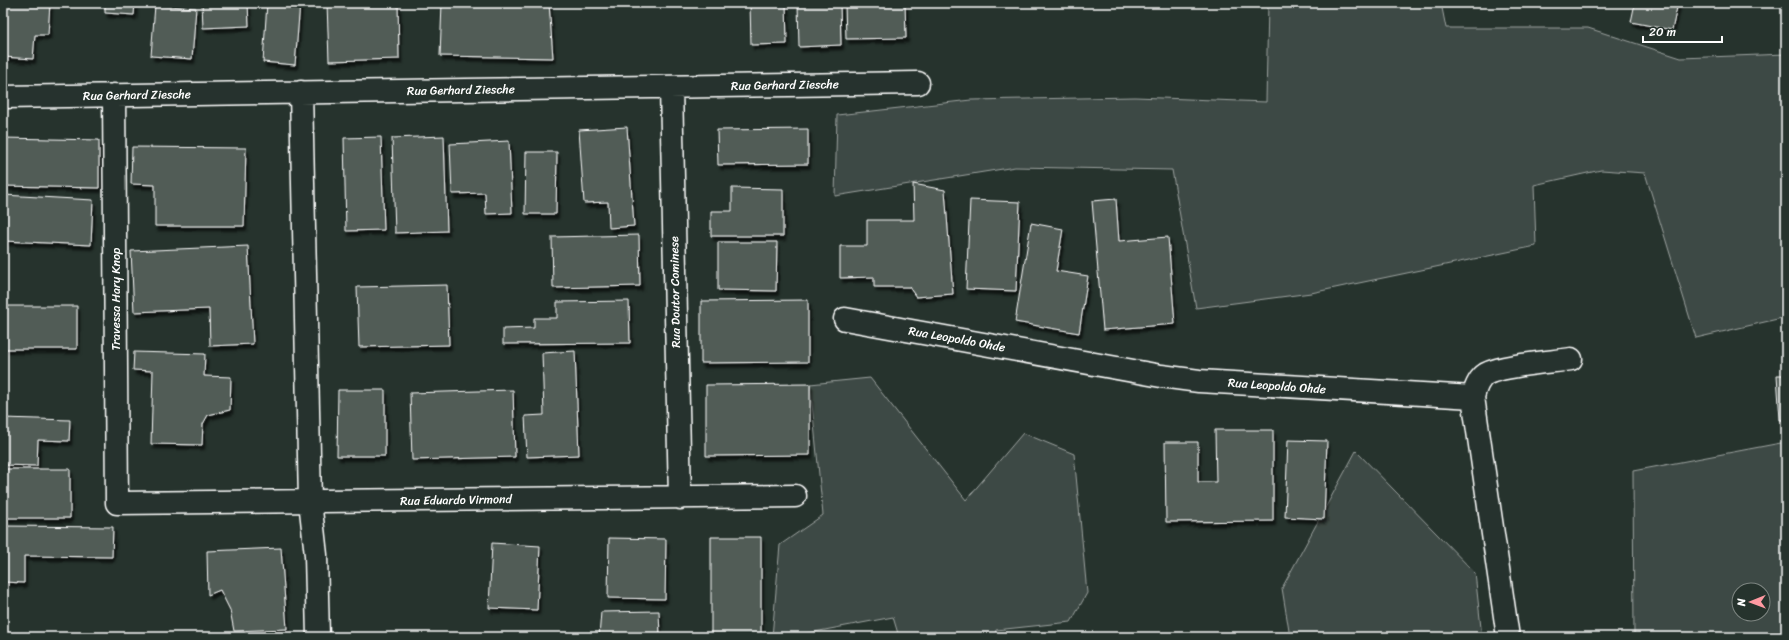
<svg xmlns="http://www.w3.org/2000/svg" width="1789" height="640" font-family="Sriracha,sans-serif">
<style>
.green{fill:#3e4944;stroke:#9ea4a2;fill-rule:evenodd}
.building{fill:#515c57;stroke:#fff;filter:url(#shadow)}
.lines{fill:none;stroke-linecap:round;stroke-linejoin:round}
.minor-casing{stroke:#fff;stroke-width:25}
.minor{stroke:#26332d;stroke-width:22}
.labels{text-anchor:middle;stroke-width:3.5;stroke-linejoin:round;paint-order:stroke}
.street-label{font-size:12px;fill:#fff;stroke:#26332d}
</style>
<defs>
<filter id="shadow"><feDropShadow dx="2.5" dy="4.5" stdDeviation="1" flood-color="#0009"/></filter>
</defs>
<rect width="100%" height="100%" fill="#26332d"/>
<filter id="ink" filterUnits="userSpaceOnUse"><feTurbulence type="fractalNoise" baseFrequency=".025" numOctaves="2"/><feDisplacementMap in="SourceGraphic" scale="8" xChannelSelector="R" yChannelSelector="G"/><feConvolveMatrix kernelMatrix="1 2 1 2 8 2 1 2 1" color-interpolation-filters="sRGB"/></filter>
<g filter="url(#ink)">
<!-- green -->
<path class="green" d="M1268,3h173l5,25h142l93,30 105,-4v263l-90,21 -51,-165 -44,-3 -67,15 2,61 -225,47 -115,15 -24,-138 -157,-3 -180,29 2,-81 134,-15 164,-3 131,5z
M870,378l96,122 57,-67 51,21 13,139 -16,29 -75,8 -2,7h-95l-6,-20 -105,20h-16l8,-92 43,-30 -13,-131z
M1786,442v195h-152l-1,-166zM1739,590h24v24h-24z
M1356,451l119,122 7,64h-192l-8,-49z"/>
<!-- building -->
<path class="building" d="M3,3h47l-2,32h-13l-2,24 -30,-2z
M105,3h30l-1,12 -29,-2z
M202,3h46l1,23 -46,2z
M267,3h33l-5,62 -32,-3z
M327,3h71l1,56 -70,2z
M442,3h107l4,55 -113,-2z
M750,3h36l1,41 -36,1z
M798,3h42l1,42 -42,2z
M845,3h60l1,35 -60,1z
M1635,3h43l-6,27 -41,-8z
M155,5l41,3 -4,51 -41,-3z
M627,127l7,99 -25,2 -1,-26 -24,1 -5,-73z
M808,129v35l-90,1 -1,-35z
M444,136l3,95 -52,2 -3,-95z
M381,137l3,93 -38,1 -2,-93z
M3,138l96,2v48l-96,-2z
M509,141l3,72 -26,1 -1,-21 -33,1 -2,-50z
M132,147l114,1 -2,78h-89v-41l-24,-1z
M526,152h31l-1,62h-31z
M913,184l32,6 8,104 -37,3 -7,-10h-35v-10l-34,1v-32h27v-26h47z
M732,188l51,1v47h-72v-25h21z
M3,195l90,5 -2,45 -88,-4z
M1116,199l3,42 49,-4 7,87 -72,6 -11,-129z
M970,200l50,2 -4,89 -50,-2z
M1031,223l32,6 -7,42 32,5 -9,57 -64,-11z
M639,235l1,51 -87,2 -1,-51z
M718,242h59l-1,49 -58,-1z
M248,246l5,98 -43,2 -1,-37 -75,3 -3,-61z
M447,285l2,60 -90,2 -2,-60z
M808,300v62l-107,1v-62z
M629,301l1,42 -127,1v-15l31,-1v-10h23v-16z
M3,306h74v43h-74z
M575,351l4,104 -52,2 -2,-41 19,-1 -2,-62z
M134,352l71,2 -1,22 27,1 -1,33 -22,5 -5,9 -1,21 -51,-1 2,-73 -20,-1z
M1777,375h9v45h-6z
M810,384v71l-104,1v-71z
M338,390h47v66h-48z
M513,390l2,67 -103,3 -2,-67z
M3,418l67,2 -1,21 -31,-1 -1,26 -34,-1z
M1215,430h58v91l-107,1 -1,-80h33v40h18z
M1288,440l39,1 -3,78 -39,-2z
M3,469h67v49h-67z
M3,526l110,1 -1,30 -88,-1v27l-21,-1z
M711,537h50v100h-50z
M609,538l57,1 -1,60 -57,-1z
M492,543l48,3 -3,64 -48,-2z
M281,548l6,81 -53,2 -4,-21 -10,-20 -12,5 -1,-44z
M659,611l1,26h-61l2,-25z"/>
<g class="lines">
<!-- minor casing -->
<g class="minor-casing">
<path id="minor" d="M671,87l9,411
M301,92l9,409 6,54 2,82
M114,95l3,408 678,-7
M3,97l915,-14
M845,319l316,57 38,5 274,16 35,240
M1473,397c2,-8 5,-18 13,-23 16,-9 65,-12 85,-15"/>
</g>
<!-- minor -->
<use href="#minor" class="minor"/>
</g>
</g>
<g class="labels">
<!-- street labels -->
<g class="street-label">
<text transform="translate(785 85) rotate(-1)" y="4">Rua Gerhard Ziesche</text>
<text transform="translate(461 90) rotate(-1)" y="4">Rua Gerhard Ziesche</text>
<text transform="translate(137 95) rotate(-1)" y="4">Rua Gerhard Ziesche</text>
<text transform="translate(675 292) rotate(-91)" y="4">Rua Doutor Cominese</text>
<text transform="translate(116 299) rotate(-90)" y="4">Travessa Hary Knop</text>
<text transform="translate(957 339) rotate(10)" y="4">Rua Leopoldo Ohde</text>
<text transform="translate(1277 386) rotate(4)" y="4">Rua Leopoldo Ohde</text>
<text transform="translate(456 500) rotate(-1)" y="4">Rua Eduardo Virmond</text>
</g>
</g>
<!-- margin -->
<rect width="1789" height="640" fill="none" stroke="#26332d" stroke-width="16"/>
<rect x="8" y="8" width="1773" height="624" fill="none" stroke="#fff" stroke-width="1.5" filter="url(#ink)"/>
<!-- north arrow -->
<g transform="translate(1751 602) rotate(269)"><circle r="19" fill="#26332d" stroke="#7d8581"/>
<path d="M0-3L7 15L0 10L-7 15Z" fill="#ff9aa2"/>
<text y="-6" font-size="11" font-weight="bold" text-anchor="middle" fill="#ffffff">N</text>
</g>
<!-- scale -->
<path d="M1643 36v6h79v-6" fill="none" stroke="#ffffff" stroke-width="2"/>
<text x="1649" y="36" font-size="12" fill="#ffffff" stroke="#26332d" stroke-width="3" paint-order="stroke">20 m</text>
</svg>
